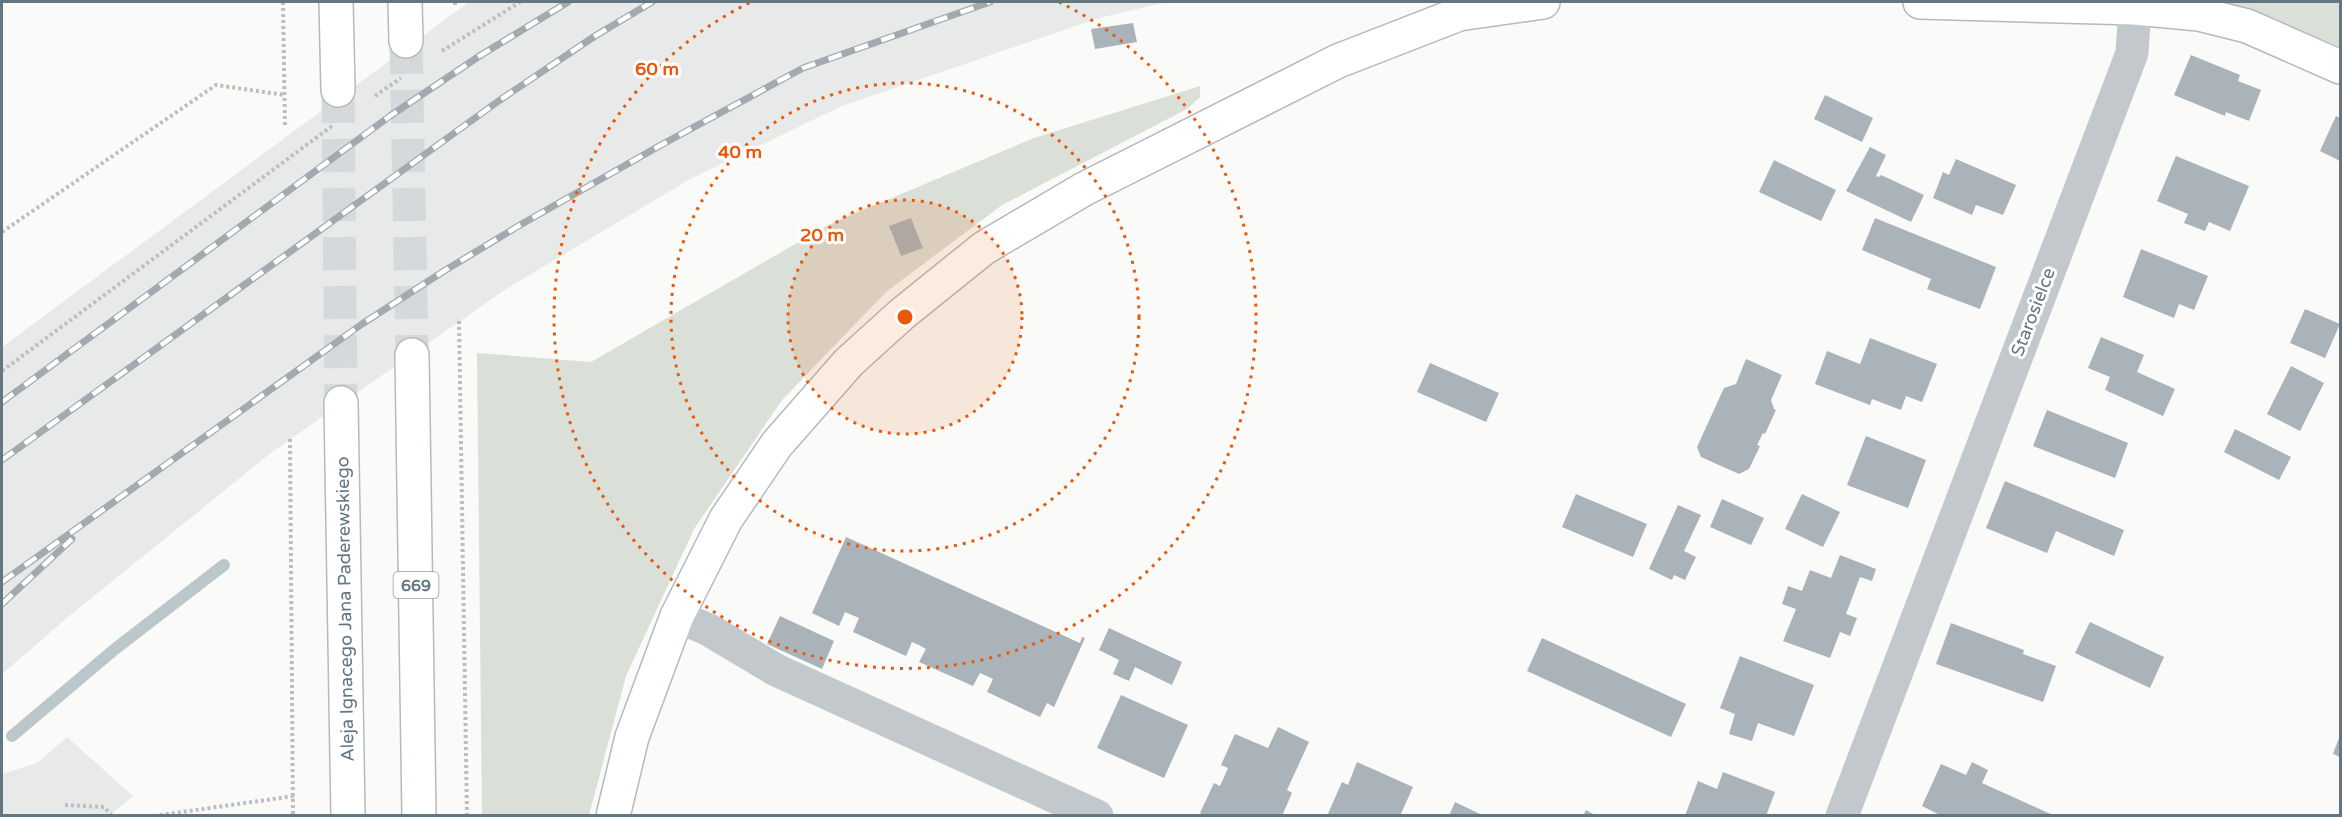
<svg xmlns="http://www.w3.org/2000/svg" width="2342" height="817" font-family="'Varela Round',sans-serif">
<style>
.built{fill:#e8e9e9}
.green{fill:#dadfd7}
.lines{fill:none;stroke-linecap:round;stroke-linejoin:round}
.stream{stroke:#bbc7cb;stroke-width:12}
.building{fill:#aab3b9}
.primary-tunnel{stroke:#d5d9db;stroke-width:33;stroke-dasharray:33 16;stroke-linecap:butt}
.secondary-casing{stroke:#b3babf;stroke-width:36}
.primary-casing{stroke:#b5babe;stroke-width:36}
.path{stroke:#bbbfc2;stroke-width:4;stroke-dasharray:3 3;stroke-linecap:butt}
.street{stroke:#c3c8cc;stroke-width:33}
.secondary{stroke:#fff;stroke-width:33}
.primary{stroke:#fff;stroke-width:33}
.rail-casing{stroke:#a2aab0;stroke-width:7}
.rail{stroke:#fff;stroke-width:4.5;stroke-dasharray:14;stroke-linecap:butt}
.ring{fill:none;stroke:#e8590c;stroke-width:3;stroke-dasharray:3 6}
.labels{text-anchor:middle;stroke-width:6;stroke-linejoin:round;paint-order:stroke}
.shield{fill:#fff;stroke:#939fa8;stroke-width:1.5}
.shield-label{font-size:16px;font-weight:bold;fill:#657683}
.street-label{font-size:18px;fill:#657683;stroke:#fff}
.centre{fill:#e8590c;stroke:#fff;stroke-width:3}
.ring-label{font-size:18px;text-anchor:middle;font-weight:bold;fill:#e8590c;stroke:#fff;stroke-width:6;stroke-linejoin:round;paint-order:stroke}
</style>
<rect width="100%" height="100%" fill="#fafaf8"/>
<!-- built -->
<path class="built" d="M469,2h698l-68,16 -257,88 -152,73 -184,110 -234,163 -204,165 -66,57v-327z
M67,737l66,59 -23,19h-108v-41l35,-11z"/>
<!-- green -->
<path class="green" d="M2221,2h119v45l-84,-36z
M1200,86v11l-13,12 -185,96 -116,87 -104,108 -88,129 -68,147 -37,139h-107l-5,-462 114,9 239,-138 204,-86z"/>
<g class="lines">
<!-- stream -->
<path class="stream" d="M12,736l103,-87 109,-84"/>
</g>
<!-- building -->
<path class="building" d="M1133,23l4,19 -42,7 -4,-20z
M2191,55l49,20 -2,6 23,9 -12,31 -23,-9 -1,4 -51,-21z
M1825,95l48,23 -11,24 -48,-23z
M2336,116l4,2v43l-20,-10z
M1870,147l16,8 -10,21 3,1 2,-2 43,20 -13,27 -65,-31z
M2176,156l73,30 -19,45 -21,-9 -4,9 -21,-8 4,-9 -31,-13z
M1956,159l60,26 -13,30 -27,-10 -4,10 -39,-17 10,-26 6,3z
M1774,160l62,30 -15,31 -62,-29z
M911,218l12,30 -22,8 -12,-30z
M1875,218l121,49 -16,42 -53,-20 4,-10 -69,-29z
M2141,249l67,27 -14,34 -15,-6 -5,14 -51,-21z
M2305,309l35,15 -15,34 -35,-15z
M2101,337l43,18 -7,17 38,17 -12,27 -58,-26 5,-13 -22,-9z
M1870,338l67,26 -15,38 -16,-6 -5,14 -29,-11 -2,6 -55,-21 12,-33 33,13z
M1746,359l36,16 -11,25 3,9 2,1 -11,24 -2,-1 -6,12 3,1 -11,23 -10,5 -38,-17 -4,-10 27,-59 12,-4z
M1430,363l69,30 -13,29 -69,-30z
M2291,366l33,17 -24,48 -33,-17z
M2047,410l81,33 -13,35 -82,-32z
M2235,429l56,28 -12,23 -55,-28z
M1866,436l60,24 -18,48 -61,-23z
M2005,481l119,49 -10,26 -58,-25 -9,22 -61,-25z
M1576,494l71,30 -14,33 -71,-30z
M1802,494l38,18 -17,35 -38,-18z
M1722,499l42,19 -13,27 -41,-18z
M1678,505l23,10 -17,36 12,6 -11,23 -11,-5 -2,5 -23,-11z
M846,537l234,106 2,-6 3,1 -31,69 -7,-4 -7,14 -53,-25 6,-13 -13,-6 -7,13 -54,-24 7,-13 -7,-4 -7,-3 -6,14 -53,-24 6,-14 -14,-6 -6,14 -27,-13z
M1840,555l36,14 -4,12 -12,-4 -14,37 11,4 -7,18 -10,-4 -10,26 -47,-17 13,-32 -14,-5 6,-18 14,5 8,-21 21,8z
M780,616l54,25 -12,28 -55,-25z
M2090,622l74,35 -14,31 -75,-35z
M1951,623l73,27 -1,4 33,12 -13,36 -107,-38z
M1109,628l73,34 -10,23 -37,-18 -6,14 -16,-7 6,-14 -20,-10z
M1542,638l144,66 -15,33 -144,-66z
M1740,656l74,29 -20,51 -36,-13 -6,18 -23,-7 6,-20 -15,-6z
M1121,695l67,30 -24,53 -67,-30z
M1278,727l31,15 -22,48 5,3 -10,23h-77l-5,-3 14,-30 6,3 8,-18 -7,-3 14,-31 33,14z
M2340,735v22l-7,-3z
M1357,762l56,25 -13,29h-73l15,-34 6,3z
M1972,762l16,8 -6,13 73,33h-113l-20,-10 19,-42 25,11z
M1723,772l52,20 -9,24h-81l13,-35 19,8z
M1455,802l29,14h-35z
M1586,810l11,6h-14z"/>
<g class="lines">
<!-- primary-tunnel -->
<path class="primary-tunnel" d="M406,41l6,314
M338,90l3,313"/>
<!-- secondary casing -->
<g class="secondary-casing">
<path id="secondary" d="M1920,2l215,6 64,6 48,12 93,41
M613,816l19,-79 45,-121 49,-97 51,-75 72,-82 53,-48 82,-66 100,-59 254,-128 121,-47 84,-12"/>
</g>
<!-- primary casing -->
<g class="primary-casing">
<path id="primary" d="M336,2l2,88
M405,2l1,39
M412,355l7,461
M341,403l7,413"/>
</g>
<!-- path -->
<path class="path" d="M283,2l2,125
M455,2v5
M442,51l78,-49
M375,96l26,-18
M2,232l214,-147 69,10
M459,321l8,495
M2,371l330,-245
M290,439l3,377
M65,805l39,2 8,9
M154,816l140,-20"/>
<!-- street -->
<path class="street" d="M677,616l32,14 67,40 321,146
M1842,816l290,-763 3,-45"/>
<!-- secondary -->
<use href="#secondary" class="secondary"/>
<!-- primary -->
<use href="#primary" class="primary"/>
<!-- rail casing -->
<g class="rail-casing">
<path id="rail" d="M2,402l388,-286 91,-61 87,-53
M2,460l498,-360 95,-64 57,-34
M2,582l360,-258 82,-53 76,-46 141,-80 142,-77 187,-66
M2,604l70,-65"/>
</g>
<!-- rail -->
<use href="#rail" class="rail"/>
</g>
<!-- distance rings -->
<circle cx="905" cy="317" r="117" fill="#e8590c" fill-opacity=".12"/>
<g class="ring">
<circle cx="905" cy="317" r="117"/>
<circle cx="905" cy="317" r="234"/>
<path d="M1059 2A351 351 0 1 1 751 2"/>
</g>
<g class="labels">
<!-- shield labels -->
<rect class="shield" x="393.5" y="572" width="45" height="26" rx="4.5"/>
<g class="shield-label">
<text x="416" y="591">669</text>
</g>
<!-- street labels -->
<g class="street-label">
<text transform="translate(2033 312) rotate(-69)" y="6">Starosielce</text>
<text transform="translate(345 609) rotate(-91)" y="6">Aleja Ignacego Jana Paderewskiego</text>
</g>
</g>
<circle cx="905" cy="317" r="9" class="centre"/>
<g class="ring-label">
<text x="657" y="75">60 m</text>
<text x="740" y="158">40 m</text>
<text x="822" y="241">20 m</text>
</g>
<!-- border -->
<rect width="2342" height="817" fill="none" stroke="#657683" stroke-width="6"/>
</svg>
